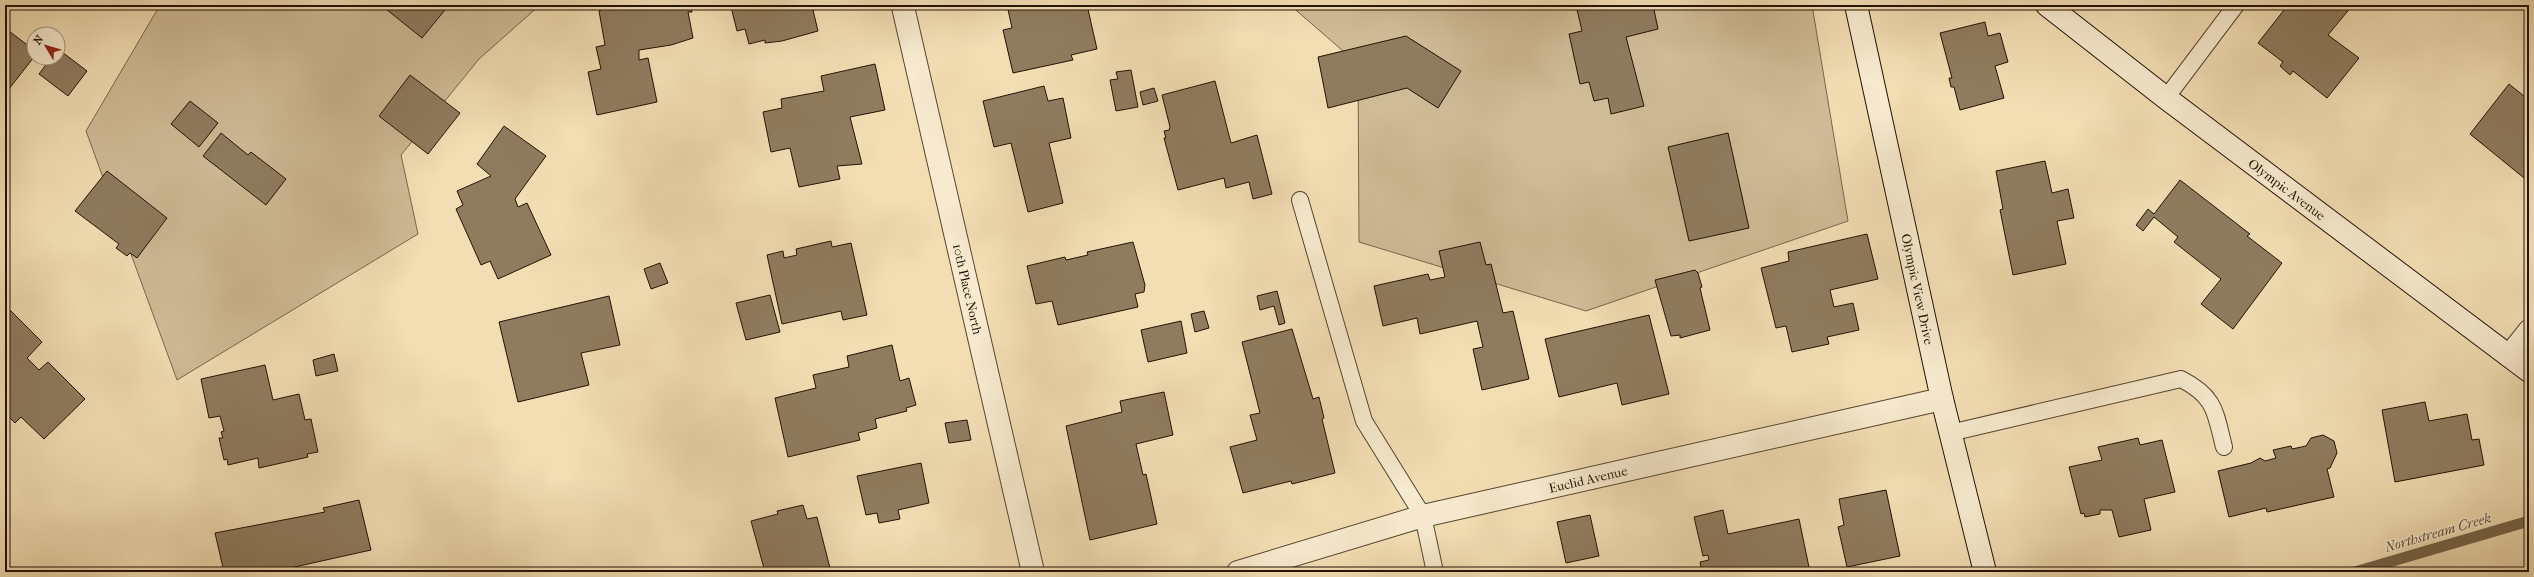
<svg xmlns="http://www.w3.org/2000/svg" width="2534" height="577" font-family="'IM FELL French Canon',serif">
<style>
.green{fill:#cfbb96;stroke:#78664c}
.lines{fill:none;stroke-linecap:round;stroke-linejoin:round}
.stream{stroke:#756349;stroke-width:11}
.building{fill:#8f7c5f;stroke:#221203}
.lane-casing{stroke:#56452f;stroke-width:18}
.street-casing{stroke:#56452f;stroke-width:24}
.secondary-casing{stroke:#221203;stroke-width:24}
.lane{stroke:#f7eace;stroke-width:16}
.street{stroke:#f7eace;stroke-width:22}
.secondary{stroke:#f7eace;stroke-width:22}
.labels{text-anchor:middle;stroke-width:3;stroke-linejoin:round;paint-order:stroke}
.street-label{font-size:13px;fill:#221203;stroke:#f7eace}
.water-label{font-size:14px;font-style:italic;fill:#604f38;stroke:#f7eace}
</style>
<rect width="100%" height="100%" fill="#f3deb4"/>
<filter id="stains"><feTurbulence type="fractalNoise" baseFrequency=".005" numOctaves="4"/><feColorMatrix values="0 0 0 0 .2 0 0 0 0 .09 0 0 0 0 .02 0 0 0 .5 -.17"/></filter>
<radialGradient id="worn" r=".72"><stop offset=".6" stop-color="#630" stop-opacity="0"/><stop offset="1" stop-color="#630" stop-opacity=".3"/></radialGradient>
<!-- green -->
<path class="green" d="M160,5h380l-61,54 -78,96 17,79 -241,146 -91,-249z
M1290,5h522l36,216 -262,90 -227,-69 -1,-178z"/>
<g class="lines">
<!-- stream -->
<path class="stream" d="M2355,572l174,-51"/>
</g>
<!-- building -->
<path class="building" d="M381,5h68l-27,33z
M600,5h90l2,7h-4l5,26 -22,7 -32,5v10l9,-2 9,44 -60,13 -9,-43 13,-3 -5,-22 9,-2 -6,-34 2,-1z
M722,5h96l1,4 -6,1 5,21 -36,10 -17,2v-3l-16,4 -4,-15 -8,2 -6,-24 -8,1z
M1007,5h80l10,44 -26,6 2,5 -60,13 -10,-43 9,-2z
M1576,5h77l5,24 -32,8 18,69 -33,8 -3,-16 -14,3 -5,-19 -9,2 -11,-50 13,-3z
M2288,5h60l3,2 -23,28 31,23 -32,40 -34,-27 -3,4 -10,-9 3,-4 -25,-19z
M1985,22l3,14 12,-3 8,29 -13,4 9,32 -44,12 -6,-23h-3l-2,-9h3l-12,-45z
M5,28l29,22v7l-29,37z
M1406,36l55,35 -23,37 -31,-20 -79,20 -10,-51z
M58,49l29,22 -19,25 -29,-22 12,-16h7z
M875,64l10,46 -35,7 12,47 -25,2 3,13 -41,8 -9,-39 -19,4 -8,-40 19,-4 -1,-9 43,-8 -3,-15z
M1131,70l7,37 -22,4 -6,-31 8,-1 -2,-7z
M410,75l50,38 -32,41 -49,-38z
M1215,81l16,62 26,-8 15,59 -19,5 -4,-17 -23,6 -2,-10 -46,12 -14,-52h2l-2,-7 5,-1 1,-3 -8,-32z
M2509,84l20,16v82l-59,-48z
M1044,86l4,15 15,-3 8,40 -22,5 14,60 -35,9 -17,-69 -17,4 -11,-46z
M1154,88l4,13 -15,4 -3,-13z
M190,101l28,22 -19,24 -28,-23z
M504,126l42,30 -31,43 3,8 9,-4 24,52 -53,24 -8,-18 -9,4 -25,-56 7,-4 -6,-14 34,-15 -14,-12z
M221,133l27,22 3,-3 35,27 -20,26 -63,-49z
M1728,133l21,95 -60,13 -21,-94z
M2045,161l7,32 16,-4 6,29 -17,3 9,43 -53,11 -13,-65 3,-1 -7,-38z
M107,171l60,47 -30,40 -7,-5 -3,3 -11,-8 3,-4 -44,-33z
M2180,180l70,54 -3,2 35,27 -49,66 -32,-25 20,-25 -47,-37 4,-5 -24,-20 -11,14 -7,-6 12,-16 6,5z
M1867,234l11,45 -48,11 4,17 19,-4 6,27 -32,7 2,7 -37,8 -6,-26 -10,2 -15,-60 28,-7 -1,-9z
M831,241l1,6 19,-4 16,72 -24,5 -2,-9 -59,13 -15,-69 16,-4 1,7 13,-3 -1,-6z
M1133,242l12,43 -1,7 -9,2 3,13 -80,18 -6,-24 -16,3 -9,-38 38,-9 1,3 22,-5 -1,-3z
M1480,242l6,23 5,-1 12,49 10,-2 16,68 -47,11 -9,-41 10,-2 -6,-26 -57,13 -3,-16 -34,8 -9,-40 54,-12 2,6 15,-3 -6,-26z
M660,263l8,20 -17,6 -7,-20z
M1695,270l3,3 4,14 -2,1 10,42 -30,8v-3l-9,1 -16,-56z
M1277,291l8,32 -6,2 -5,-19 -14,4 -3,-14z
M770,295l10,37 -34,8 -10,-37z
M609,296l11,49 -39,8 8,32 -71,17 -19,-80z
M5,305l37,37 -15,16 12,12 9,-8 37,37 -41,40 -23,-22 -6,6 -10,-10z
M1204,311l5,17 -14,4 -4,-18z
M1649,315l20,79 -47,11 -5,-22 -58,14 -14,-58z
M1181,321l6,32 -39,9 -7,-32z
M1292,329l21,70 6,-2 5,21 -2,1 13,54 -43,11 -1,-3 -48,12 -13,-46 27,-7 -7,-25 10,-2 -18,-71z
M892,345l8,36 9,-3 7,27 -10,3 1,3 -32,8 2,9 -19,5 2,7 -72,17 -13,-59 41,-10 -3,-13 36,-8 -2,-11z
M334,354l4,17 -22,5 -3,-16z
M265,365l8,35 26,-6 6,26 6,-1 7,33 -11,2 1,3 -49,11 -1,-10 -30,7 -1,-6 -3,1 -5,-22h4l-2,-6 3,-1 -4,-15 -11,2 -8,-39z
M1164,392l9,43 -37,9 7,31 3,-1 11,50 -67,16 -24,-114 56,-14 -2,-11z
M2425,402l4,19 38,-7 5,26 7,-1 5,26 -89,17 -13,-72z
M967,420l4,20 -22,3 -4,-20z
M2323,435l11,6 3,12 -7,15 -3,1 7,28 -67,15 -1,-4 -37,9 -11,-46 33,-8 9,-5 5,3 11,-3 -3,-8 18,-4 1,3 14,-3 5,-8z
M2138,438l2,7 22,-5 13,52 -31,7 7,31 -32,7 -7,-27h-12v4l-15,3 -1,-4 -3,1 -12,-47 33,-7 -4,-13z
M921,463l8,40 -31,7 2,9 -21,4 -2,-10 -11,2 -9,-39z
M1886,490l14,66 -53,11 -9,-40 6,-2 -5,-26z
M359,500l12,50 -99,22h-48l-9,-39 110,-21 -2,-4z
M803,505l4,14 10,-2 14,55h-66l-14,-51 27,-7 -1,-3z
M1723,510l5,24 71,-15 11,53h-108l-2,-10 9,-2 -1,-5 -5,1 -9,-39z
M1590,515l9,41 -33,7 -9,-41z"/>
<g class="lines">
<!-- lane casing -->
<g class="lane-casing">
<path id="lane" d="M2166,98l70,-93
M1300,200l64,221 59,95 12,56
M1950,433l231,-54c35,18 34,33 43,68"/>
</g>
<!-- street casing -->
<g class="street-casing">
<path id="street" d="M903,7l130,565
M2509,356l20,-25
M1238,572l185,-56 519,-117"/>
</g>
<!-- secondary casing -->
<g class="secondary-casing">
<path id="secondary" d="M1856,5l86,394 43,173
M2047,5l119,93 363,273"/>
</g>
<!-- lane -->
<use href="#lane" class="lane"/>
<!-- street -->
<use href="#street" class="street"/>
<!-- secondary -->
<use href="#secondary" class="secondary"/>
</g>
<g class="labels">
<!-- street labels -->
<g class="street-label">
<text transform="translate(2287 189) rotate(37)" y="5">Olympic Avenue</text>
<text transform="translate(968 289) rotate(77)" y="5">10th Place North</text>
<text transform="translate(1918 289) rotate(78)" y="5">Olympic View Drive</text>
<text transform="translate(1588 479) rotate(-13)" y="5">Euclid Avenue</text>
</g>
<!-- water labels -->
<g class="water-label">
<text transform="translate(2438 532) rotate(-16)" y="5">Northstream Creek</text>
</g>
</g>
<!-- margin -->
<rect width="2534" height="577" fill="none" stroke="#f3deb4" stroke-width="20"/>
<rect x="6" y="6" width="2522" height="565" fill="none" stroke="#221203" stroke-width="2"/>
<rect x="10" y="10" width="2514" height="557" fill="none" stroke="#221203"/>
<!-- north arrow -->
<g transform="translate(46 46) rotate(308)"><circle r="19" fill="#f7eace" stroke="#a2947d"/>
<path d="M0-3L7 15L0 10L-7 15Z" fill="#8f2418"/>
<text y="-6" font-size="11" font-weight="bold" text-anchor="middle" fill="#221203">N</text>
</g>
<rect width="100%" height="100%" filter="url(#stains)"/>
<rect width="100%" height="100%" fill="url(#worn)"/>
</svg>
